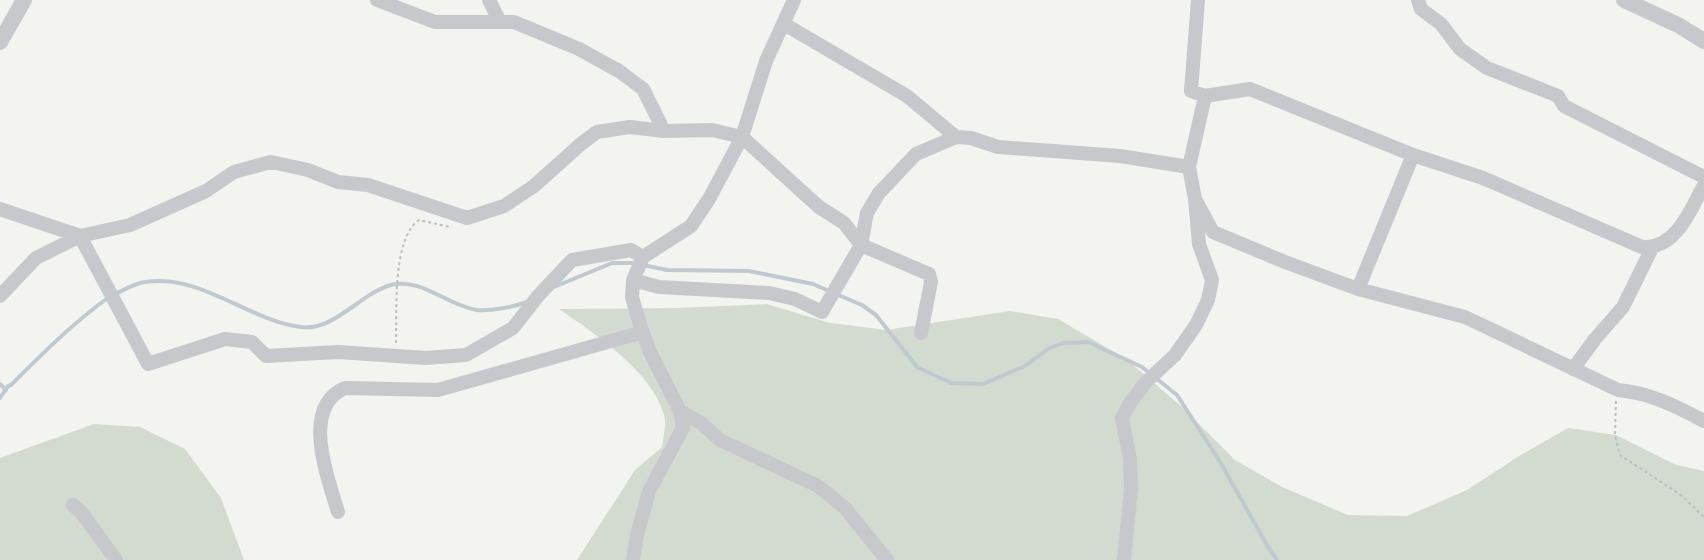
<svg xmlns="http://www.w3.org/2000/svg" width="1704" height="560" font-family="Helvetica,sans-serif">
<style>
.green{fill:#d3dbd0}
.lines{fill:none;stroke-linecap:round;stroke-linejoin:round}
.stream{stroke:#c0c9d0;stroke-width:4}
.path{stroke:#bdbec1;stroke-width:2;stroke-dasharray:3 3;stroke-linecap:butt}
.minor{stroke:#c6c8cc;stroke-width:14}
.tertiary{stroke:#c6c8cc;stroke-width:16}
</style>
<rect width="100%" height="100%" fill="#f3f4ef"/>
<!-- green -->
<path class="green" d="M767,304l63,19 56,7 124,-19 48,8 68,40 56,48 53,53 47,27 66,28 59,1 60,-26 52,-34 49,-28 48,7 58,29 30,7v89h-1127l58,-90 27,-23c1,-9 5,-23 2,-32 -12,-44 -69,-81 -105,-106l119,-1z
M94,424l46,3 45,22 36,49 23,62h-244v-102z"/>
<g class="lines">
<!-- stream -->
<path class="stream" d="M554,287l58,-24h21l34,7 82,1 64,13 16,7
M115,294c9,-4 20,-11 30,-12 57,-8 102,38 156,45 32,5 60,-34 90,-42 30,-8 57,21 86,25 15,1 36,-3 50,-8
M836,294l26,11 14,10 41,52 34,16 32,1 42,-18 23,-17 15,-6 25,-1 54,25 35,28 42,65 49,87 9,13
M0,384l6,6
M0,398l8,-12 3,-1c31,-31 62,-62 98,-88"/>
<!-- path -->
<path class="path" d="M396,343c1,-31 -4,-105 23,-123l31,7
M1616,401l-1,35 5,19 61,40 23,22"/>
<!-- minor -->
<path class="minor" d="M377,0l58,22h79l65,27 40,22 24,18 21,42
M489,0l11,22
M1418,0l3,9 20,15 19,25 27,19 71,28 6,10 140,71
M784,24l123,72 49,41
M1205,96l45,-7 163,66 70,23 159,69c34,3 49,-38 62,-62
M1195,199l18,33 72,30 73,27 107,28 153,73c32,3 58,16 86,31
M0,209l80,27 68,128 77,-25 27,3 14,14 72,-4 88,6 40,-3 47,-27 25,-32 34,-36 59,-10 12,7
M633,280l26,7 110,6 26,6 27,13 39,-67 68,29 2,8 -10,51
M1358,289l55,-134
M0,296l36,-38 44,-22 50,-11 76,-34 28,-19 37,-10 37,8 30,12 30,3 99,33 37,-12 30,-20 48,-43 15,-11 33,-5 34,4 48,-1 30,7 77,70 25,16 17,22 6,-32 12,-20 37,-39 40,-17 15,1 27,9 122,9 69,11 16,-71 -14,-5 7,-91
M1573,369l22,-30 28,-32 29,-59
M680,411l21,12 19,17 98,46 27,22 42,52
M73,505l8,7 35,48
M338,512c-10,-34 -38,-105 7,-124l93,2 205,-58
M633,560l4,-25 12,-44 34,-63 -3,-17 -30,-59 -9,-24 -9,-31 1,-17 10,-23 48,-31 18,-27 33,-62 24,-76 28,-61
M1124,560l7,-72 -1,-29 -8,-41 8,-15 16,-21 29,-27 21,-30 12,-25 4,-20 -13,-36 -4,-45 -6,-32"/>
<!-- tertiary -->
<path class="tertiary" d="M1624,0l54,25 26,16
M0,42l24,-42"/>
</g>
</svg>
